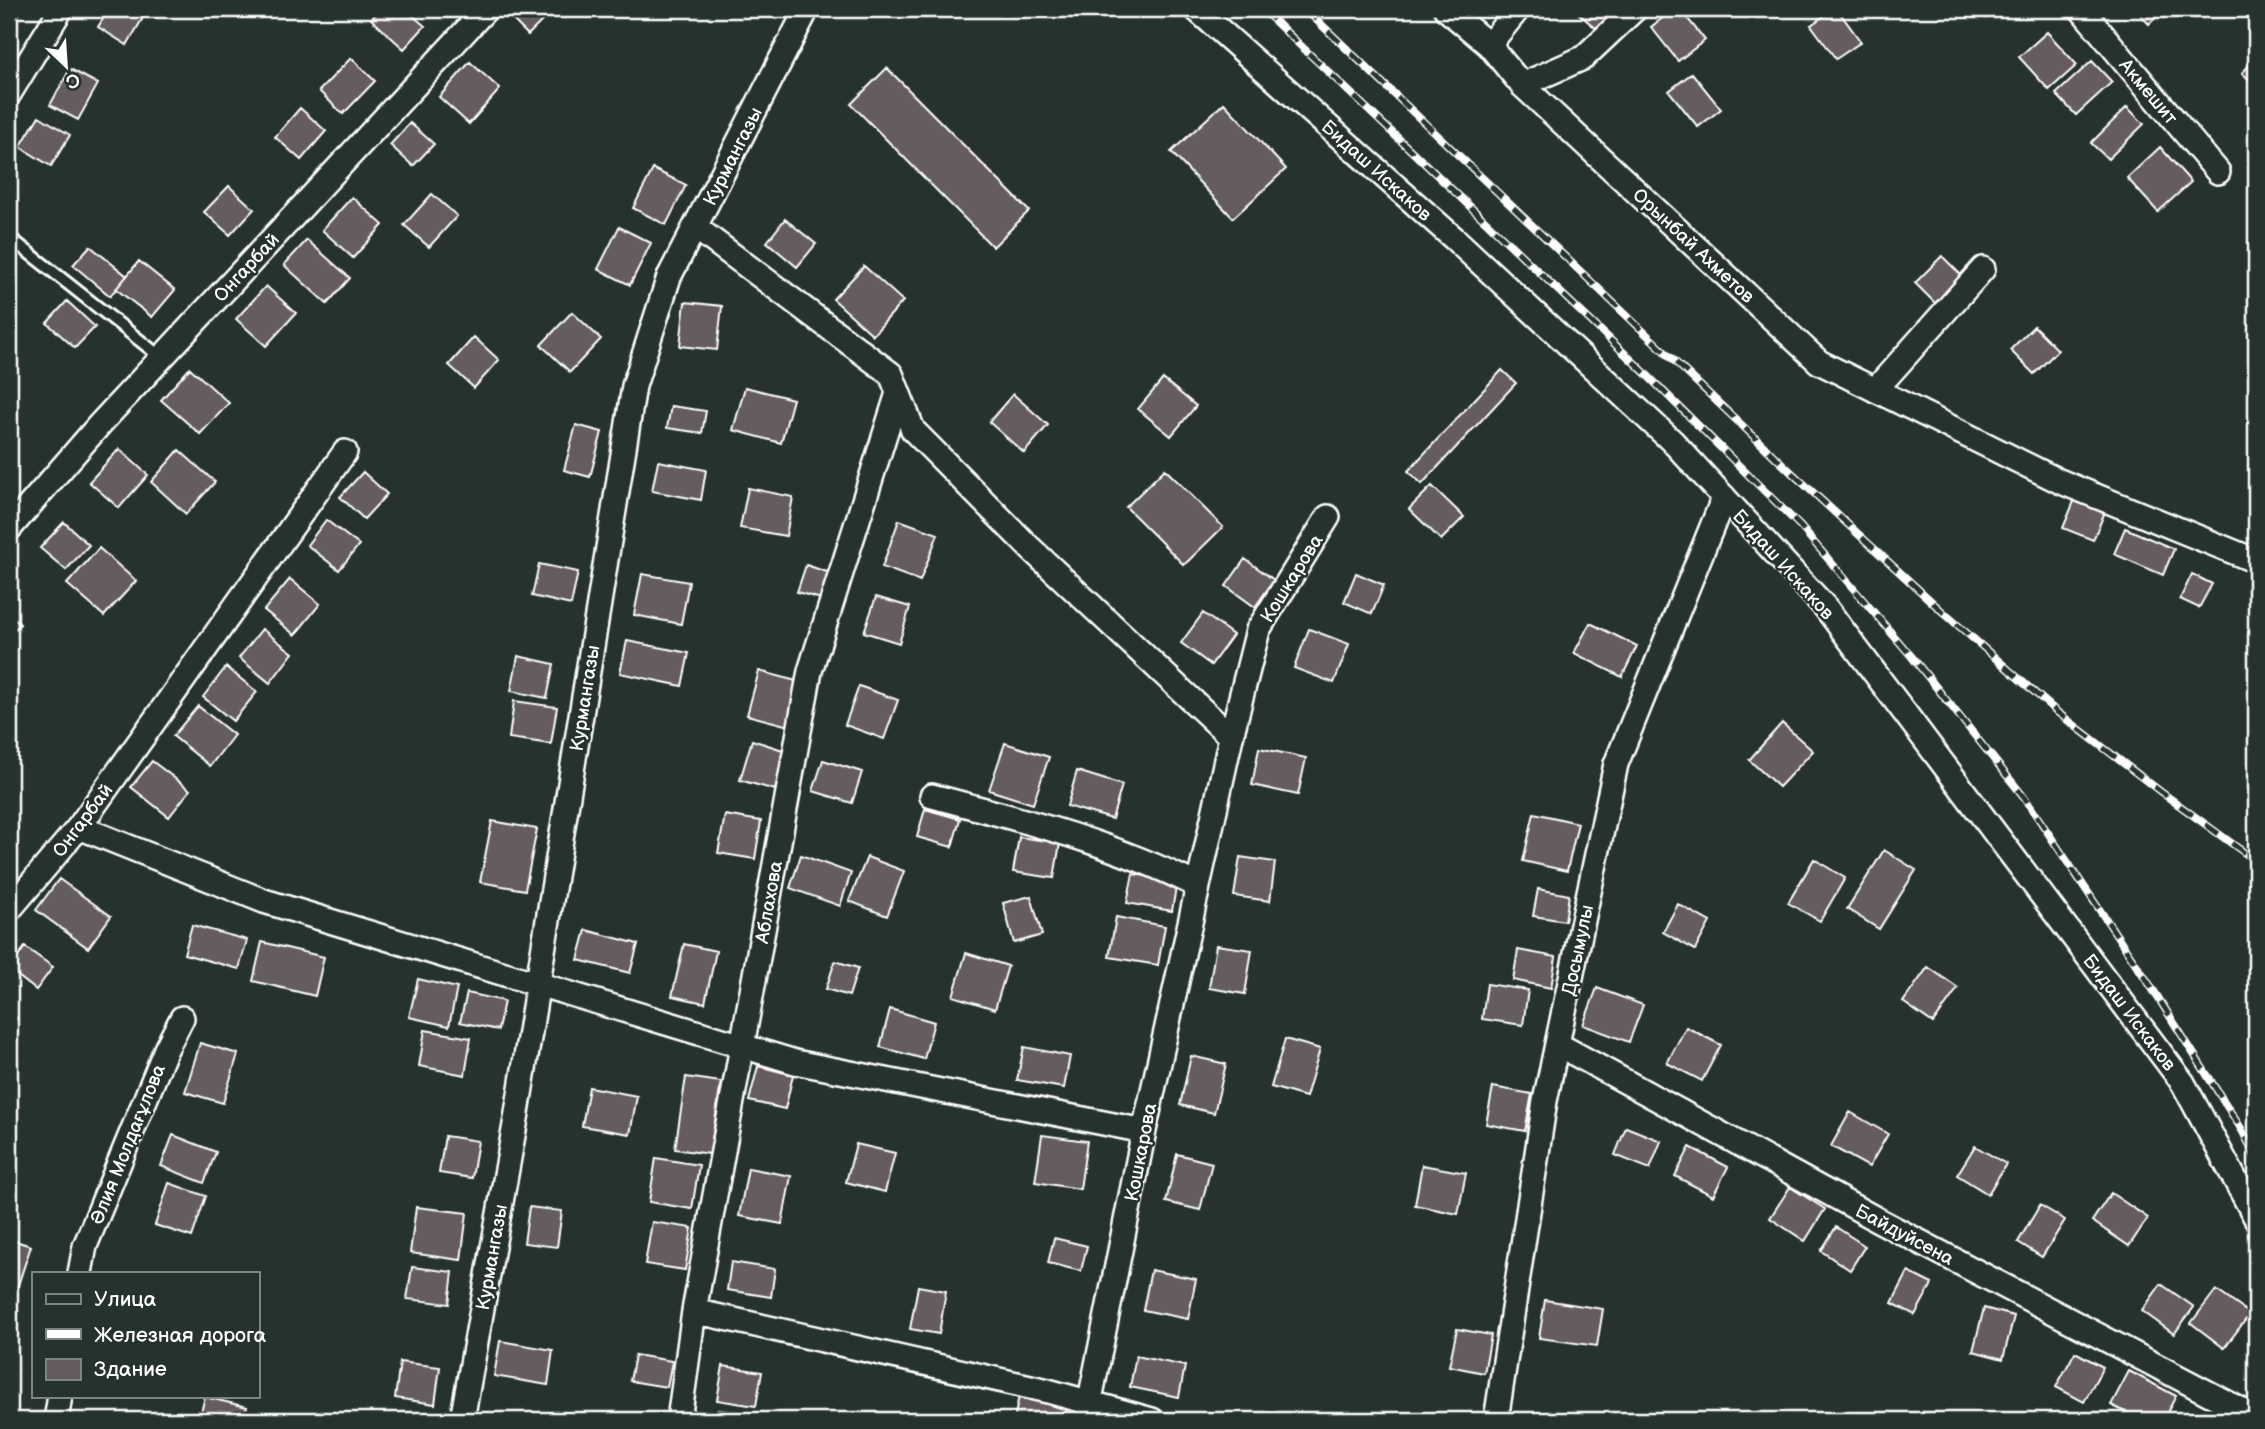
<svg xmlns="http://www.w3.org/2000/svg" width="2265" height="1429" font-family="'Balsamiq Sans',sans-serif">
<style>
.building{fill:#655b5e;stroke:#fff;stroke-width:2}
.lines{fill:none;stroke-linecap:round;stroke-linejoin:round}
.service-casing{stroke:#fff;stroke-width:16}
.minor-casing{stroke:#fff;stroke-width:28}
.service{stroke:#26332d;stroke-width:10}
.minor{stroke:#26332d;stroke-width:23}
.rail-casing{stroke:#fff;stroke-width:8}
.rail{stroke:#26332d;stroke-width:5;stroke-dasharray:16;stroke-linecap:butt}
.labels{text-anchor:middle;stroke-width:5;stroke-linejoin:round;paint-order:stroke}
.street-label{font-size:19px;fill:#fff;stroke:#26332d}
</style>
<rect width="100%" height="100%" fill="#26332d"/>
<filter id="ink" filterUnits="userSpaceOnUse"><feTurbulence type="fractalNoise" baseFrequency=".0143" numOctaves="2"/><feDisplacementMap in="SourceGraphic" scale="14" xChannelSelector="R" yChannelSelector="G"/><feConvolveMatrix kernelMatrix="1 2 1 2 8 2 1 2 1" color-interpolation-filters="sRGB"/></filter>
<g filter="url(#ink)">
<!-- building -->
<path class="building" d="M9,9h13l-5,9 -8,-5z
M109,9h24l11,7 -17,29 -29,-18z
M381,9h24l20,17 -21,23 -33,-30z
M506,9h43l3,2 -24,24 -24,-24z
M1573,9h42l-18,20z
M1674,9h6l25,31 -27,21 -27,-34z
M1834,9h3l24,33 -25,17 -25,-34z
M1979,9h18l-10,9z
M2135,9h30l-16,15z
M2047,32l30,33 -28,25 -30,-33z
M351,58l24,23 -32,33 -24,-23z
M2256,58v28l-14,-13z
M2092,61l20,21 -36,33 -20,-21z
M470,62l30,27 -31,35 -30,-27z
M887,68l142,143 -36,36 -142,-143z
M70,69l28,15 -20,36 -28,-15z
M1692,73l29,36 -23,18 -29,-36z
M1224,103l62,66 -53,49 -62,-66z
M2127,107l17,17 -36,35 -17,-16z
M300,108l26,23 -25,29 -26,-23z
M39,116l31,19 -19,31 -31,-19z
M410,123l24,21 -21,22 -23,-21z
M2160,147l31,35 -33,30 -31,-34z
M653,169l33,16 -20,40 -33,-17z
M229,186l25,23 -24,26 -26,-23z
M432,194l25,22 -28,31 -25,-22z
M352,197l31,28 -30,33 -31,-28z
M785,219l31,25 -19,23 -30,-25z
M619,227l32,16 -21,42 -32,-16z
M307,240l43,38 -23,26 -43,-39z
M90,246l37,30 -17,20 -37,-31z
M1942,256l22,22 -27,27 -22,-22z
M139,261l36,29 -23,27 -36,-28z
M864,266l39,35 -30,34 -40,-36z
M266,286l30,27 -30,33 -30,-27z
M67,301l28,26 -20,21 -28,-25z
M685,302l37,4 -5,44 -37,-4z
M572,312l29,27 -31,33 -29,-27z
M2034,326l24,24 -24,24 -24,-24z
M474,337l25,23 -25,28 -25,-23z
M190,368l39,35 -29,31 -39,-34z
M1502,370l14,13 -94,101 -14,-13z
M1163,379l33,27 -25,30 -33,-27z
M745,387l48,12 -12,44 -48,-13z
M1013,394l35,31 -24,28 -35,-31z
M671,406l35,5 -4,22 -35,-5z
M576,425l26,7 -12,45 -26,-7z
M119,449l29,26 -29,33 -30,-26z
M179,450l36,32 -29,32 -35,-32z
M658,461l48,9 -5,30 -49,-9z
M1165,469l58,58 -39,38 -58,-58z
M363,472l24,22 -23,25 -24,-22z
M1432,486l32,31 -23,23 -32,-31z
M748,488l45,9 -7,39 -46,-8z
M2075,499l30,13 -12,28 -30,-12z
M326,520l33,25 -20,25 -32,-25z
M899,520l39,14 -18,47 -38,-14z
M64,522l25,23 -23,25 -26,-22z
M2125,528l49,21 -11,26 -49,-21z
M99,548l37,33 -32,35 -37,-32z
M1245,559l29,21 -19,27 -29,-21z
M539,564l39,8 -7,33 -39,-9z
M806,565l27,9 -8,26 -28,-8z
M1356,573l28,12 -12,29 -28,-12z
M642,574l47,8 -8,42 -47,-9z
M2192,574l20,10 -13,24 -19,-9z
M290,579l30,25 -25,31 -31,-25z
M876,597l34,10 -11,36 -35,-11z
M1203,613l30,22 -22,30 -30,-22z
M9,614l11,10 -11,12z
M1590,623l47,23 -15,31 -48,-24z
M262,629l31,24 -23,30 -31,-25z
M1309,629l40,15 -15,39 -40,-15z
M627,641l62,12 -7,33 -62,-13z
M518,656l36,8 -7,34 -36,-7z
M226,667l31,25 -24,29 -30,-24z
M759,671l41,11 -11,44 -42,-11z
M859,686l39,14 -14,39 -39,-14z
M514,701l43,6 -6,37 -42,-6z
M198,706l36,29 -24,31 -37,-30z
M1782,723l31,28 -34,36 -30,-27z
M752,740l34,11 -11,39 -35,-10z
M1005,743l44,14 -16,47 -44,-14z
M1259,748l47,10 -8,37 -46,-10z
M823,760l39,12 -10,31 -39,-12z
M152,761l38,29 -21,27 -38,-30z
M1077,771l45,14 -10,34 -45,-13z
M925,809l35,10 -8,28 -35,-10z
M1534,813l44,10 -11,48 -44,-10z
M725,815l36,6 -6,38 -37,-6z
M492,821l45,8 -12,61 -45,-8z
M1019,837l41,6 -6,35 -41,-6z
M1884,850l32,20 -37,59 -32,-20z
M801,855l50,18 -11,33 -50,-18z
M867,857l37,14 -17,45 -38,-15z
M1240,857l35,5 -5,39 -36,-5z
M1814,859l31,19 -25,43 -32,-18z
M1133,874l44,7 -5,30 -45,-8z
M59,879l52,37 -23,32 -52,-38z
M1538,889l31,6 -4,26 -32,-5z
M1031,896l11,39 -28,8 -11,-40z
M1678,904l32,18 -15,28 -32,-18z
M1116,917l49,9 -7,39 -49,-8z
M192,925l55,15 -8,29 -55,-15z
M586,930l52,14 -8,29 -52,-13z
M262,942l62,15 -9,39 -62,-15z
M684,944l32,7 -11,52 -33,-7z
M1216,945l36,5 -7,44 -36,-6z
M25,947l28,20 -17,23 -27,-21z
M1518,950l38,7 -5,31 -38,-8z
M966,953l42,13 -13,43 -42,-13z
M835,961l23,7 -9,28 -23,-7z
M1928,967l30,21 -25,35 -30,-21z
M418,979l39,9 -8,38 -40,-9z
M1487,984l41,6 -5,35 -41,-6z
M1597,988l46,17 -14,37 -46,-17z
M467,993l37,8 -6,29 -38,-8z
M890,1009l44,13 -10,37 -44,-12z
M9,1012l8,6 -8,13z
M1686,1027l35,18 -19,36 -35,-18z
M425,1030l46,8 -6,37 -46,-9z
M1285,1039l35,10 -14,48 -35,-10z
M200,1043l38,11 -15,49 -38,-11z
M1024,1047l46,9 -6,32 -47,-8z
M1191,1056l35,8 -12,49 -34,-8z
M758,1066l35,9 -8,34 -36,-8z
M686,1077l35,5 -11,72 -35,-5z
M589,1087l48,9 -7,38 -48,-8z
M1493,1087l39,7 -7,37 -39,-7z
M1850,1112l38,22 -19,33 -38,-21z
M1626,1127l35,14 -11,28 -35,-14z
M173,1135l43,17 -12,31 -43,-17z
M1042,1135l45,6 -7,48 -45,-7z
M445,1136l33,5 -6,37 -33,-5z
M856,1144l39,9 -10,39 -39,-10z
M1975,1146l31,18 -18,30 -31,-19z
M1690,1147l38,20 -15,29 -38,-20z
M1177,1154l35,9 -12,47 -34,-8z
M656,1158l43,7 -7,44 -43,-7z
M1422,1165l44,8 -8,41 -43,-9z
M748,1168l43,8 -9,48 -43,-8z
M169,1183l37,13 -14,41 -37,-12z
M1790,1187l35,22 -20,32 -35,-23z
M2111,1193l37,25 -19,28 -37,-25z
M2040,1205l25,15 -23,37 -24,-15z
M416,1207l51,6 -6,47 -51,-7z
M529,1207l33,4 -5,36 -33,-4z
M652,1222l40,6 -7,42 -40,-6z
M1836,1227l29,19 -15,24 -29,-19z
M1054,1238l33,8 -6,25 -33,-8z
M9,1239l22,7 -14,42 -8,-2z
M731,1262l44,7 -4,28 -44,-7z
M412,1267l41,5 -4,32 -42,-5z
M1151,1270l45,9 -8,40 -45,-9z
M1908,1272l24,12 -17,31 -23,-12z
M2161,1284l33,23 -20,27 -32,-23z
M918,1286l28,5 -7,43 -29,-5z
M2216,1290l34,24 -26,34 -33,-25z
M1545,1300l58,9 -6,37 -58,-8z
M1984,1308l30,8 -11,43 -30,-8z
M1457,1329l34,6 -7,38 -35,-7z
M500,1341l53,9 -5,35 -54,-9z
M2075,1352l28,15 -19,35 -28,-15z
M635,1355l37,6 -5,26 -37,-6z
M1136,1356l49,10 -6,31 -49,-10z
M400,1362l40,5 -5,37 -40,-6z
M723,1366l39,6 -6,34 -39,-6z
M2129,1371l47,25 -13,24h-22l-30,-15z
M1019,1396l48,9 -3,15h-50z
M205,1397l42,10 -4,13h-44z
M718,1410l37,4 -1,6h-38z"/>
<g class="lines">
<!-- service casing -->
<g class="service-casing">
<path id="service" d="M9,237l153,121"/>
</g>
<!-- minor casing -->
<g class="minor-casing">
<path id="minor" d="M1196,9l261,232 216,201 153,166 357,475 73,135
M1446,9l43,36 33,40 297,277 240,119 197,80
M2081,9l137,163
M1489,45l29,-36
M1522,85l61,-27 52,-49
M9,94l52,-85
M695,227l196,147 22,56 117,118 201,189
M1875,390l108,-121
M9,529l91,-105 386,-415
M932,796c91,24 181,47 266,90
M79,827l185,74 531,161 349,69
M9,910l70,-83 266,-375
M1557,1044l321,176 378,198
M80,1273l5,-27 81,-197 16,-31
M694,1311l354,80 104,29
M56,1420l4,-24
M462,1420l54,-301 118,-733 35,-109 138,-268
M679,1420l15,-109 116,-640 88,-278
M1086,1420l58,-289 87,-394 27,-107 70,-113
M1496,1420l49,-319 71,-337 108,-267"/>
</g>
<!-- service -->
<use href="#service" class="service"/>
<!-- minor -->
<use href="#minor" class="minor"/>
<!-- rail casing -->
<g class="rail-casing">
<path id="rail" d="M1262,9l379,360 159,157 112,131 112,140 126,188 92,145 14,28
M1305,9l487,464 152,140 113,99 104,80 95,69"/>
</g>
<!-- rail -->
<use href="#rail" class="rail"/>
</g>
</g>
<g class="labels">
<!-- street labels -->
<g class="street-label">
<text transform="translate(2149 91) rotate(50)" y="7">Акмешит</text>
<text transform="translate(732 156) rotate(-63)" y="7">Курмангазы</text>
<text transform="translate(1377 170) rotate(42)" y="7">Бидаш Искаков</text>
<text transform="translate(1694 245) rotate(43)" y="7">Орынбай Ахметов</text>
<text transform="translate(246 267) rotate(-47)" y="7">Онгарбай</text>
<text transform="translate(1784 564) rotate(48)" y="7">Бидаш Искаков</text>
<text transform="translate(1291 578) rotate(-58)" y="7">Кошкарова</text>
<text transform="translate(584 698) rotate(-81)" y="7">Курмангазы</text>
<text transform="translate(82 820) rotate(-53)" y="7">Онгарбай</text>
<text transform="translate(768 902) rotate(-80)" y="7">Аблахова</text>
<text transform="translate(1577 950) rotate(-78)" y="7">Досымулы</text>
<text transform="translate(2130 1012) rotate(53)" y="7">Бидаш Искаков</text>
<text transform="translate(127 1144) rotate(-68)" y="7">Әлия Молдағұлова</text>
<text transform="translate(1140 1152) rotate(-79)" y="7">Кошкарова</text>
<text transform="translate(1905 1234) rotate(28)" y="7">Байдуйсена</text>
<text transform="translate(491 1257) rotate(-80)" y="7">Курмангазы</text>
</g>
</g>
<!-- margin -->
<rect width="2265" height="1429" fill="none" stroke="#26332d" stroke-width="35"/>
<rect x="18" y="18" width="2230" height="1394" fill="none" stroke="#fff" stroke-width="2.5" filter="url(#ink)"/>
<!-- legend -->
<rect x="32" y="1272" width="228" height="126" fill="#26332d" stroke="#7d8581" stroke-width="2"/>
<rect x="46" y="1294" width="35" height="10" fill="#26332d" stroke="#7d8581" stroke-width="2"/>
<text x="94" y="1306" font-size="21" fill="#ffffff">Улица</text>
<rect x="46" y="1329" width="35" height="10" fill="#ffffff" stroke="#7d8581" stroke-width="2"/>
<text x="94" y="1342" font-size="21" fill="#ffffff">Железная дорога</text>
<rect x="46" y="1359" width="35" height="21" fill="#655b5e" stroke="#7d8581" stroke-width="2"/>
<text x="94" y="1376" font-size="21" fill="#ffffff">Здание</text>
<!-- north arrow -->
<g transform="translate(66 66) rotate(155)" stroke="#26332d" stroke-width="5" paint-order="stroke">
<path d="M0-5L12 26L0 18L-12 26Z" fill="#ffffff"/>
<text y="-10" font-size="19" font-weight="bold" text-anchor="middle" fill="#ffffff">С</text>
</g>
</svg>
